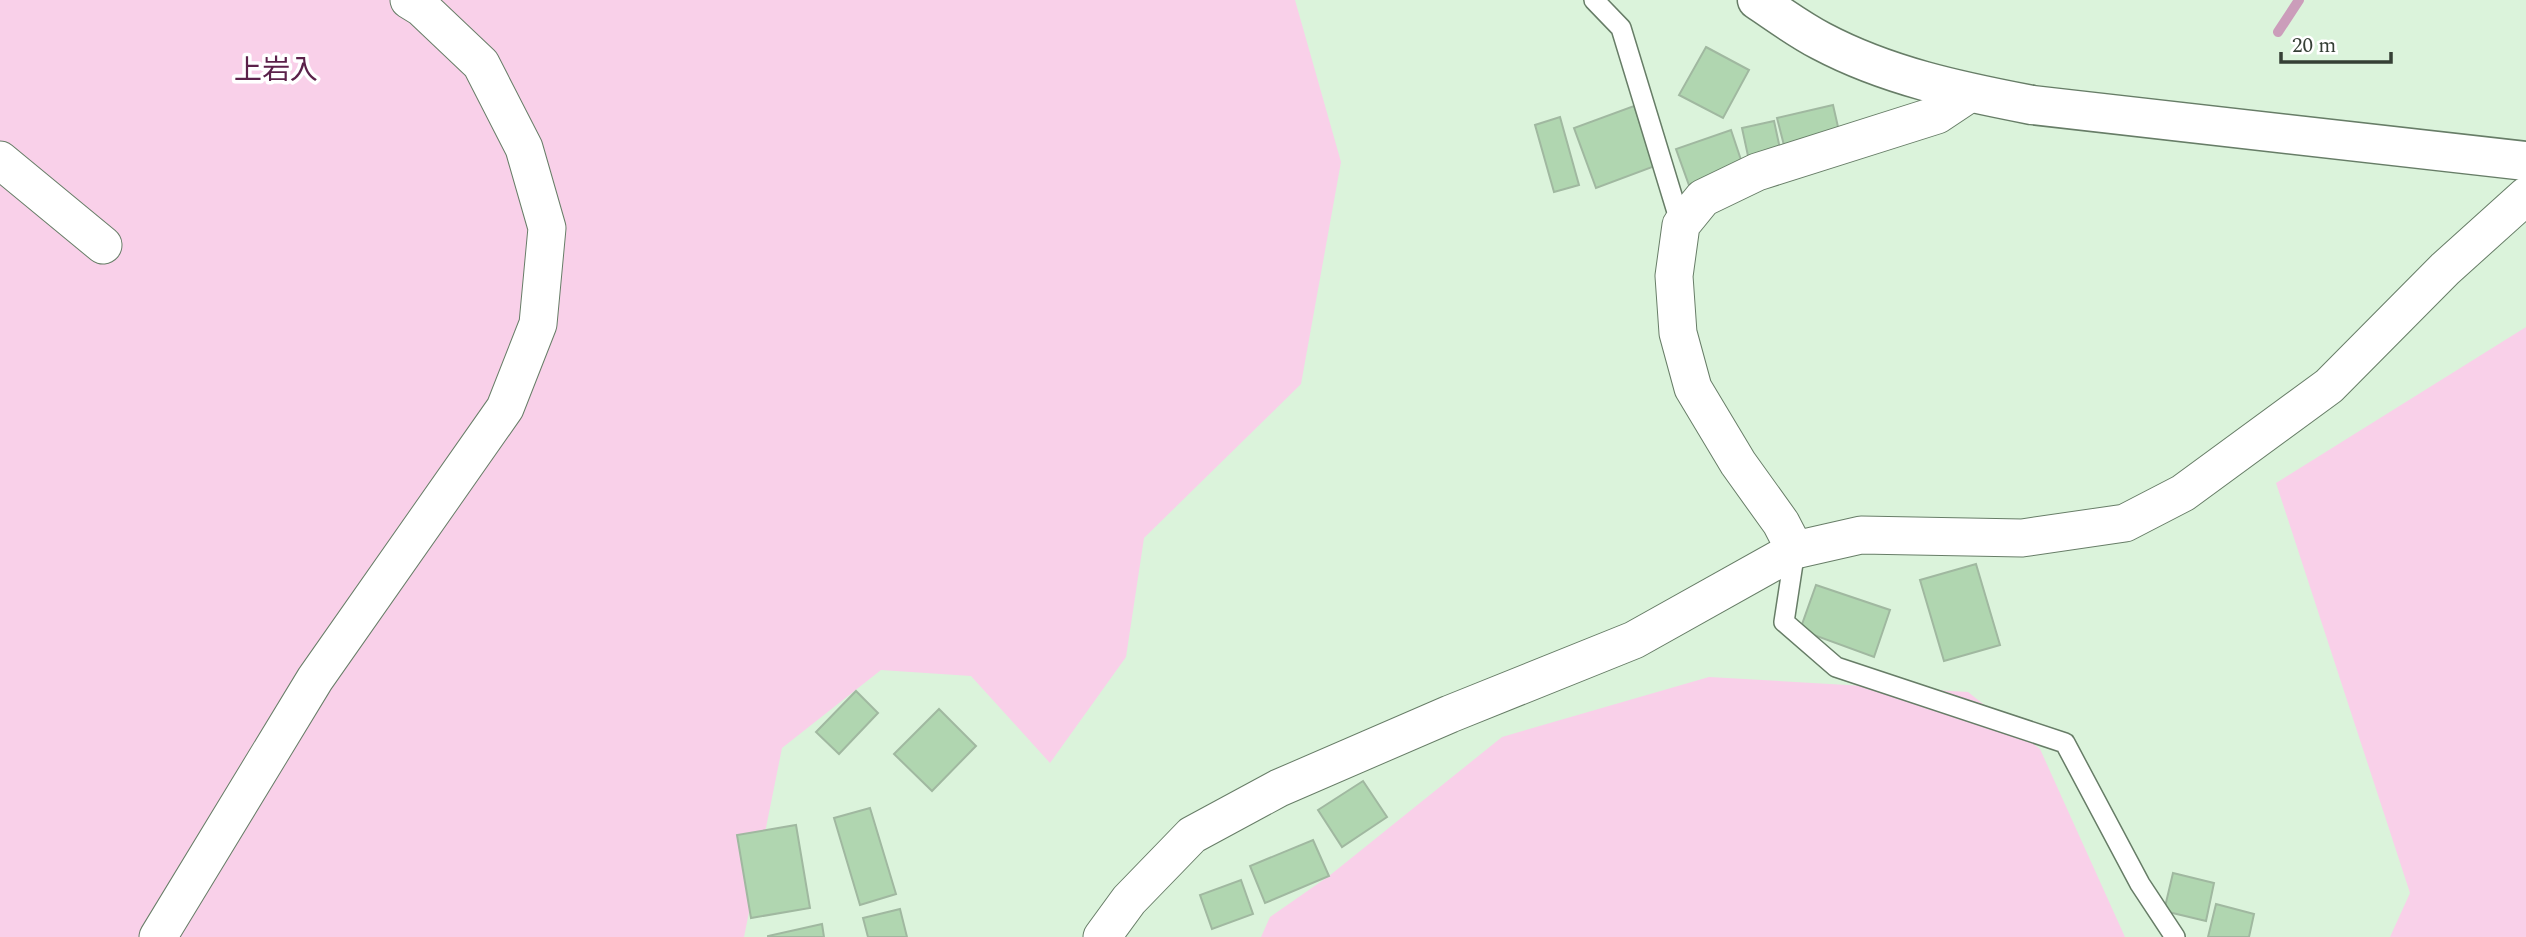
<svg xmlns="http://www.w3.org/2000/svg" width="2526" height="937" font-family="Spectral,'Noto Sans JP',serif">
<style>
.green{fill:#f9d0e9}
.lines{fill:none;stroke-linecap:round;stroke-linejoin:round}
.stream{stroke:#cb9dba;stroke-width:10}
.building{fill:#b0d6b0;stroke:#a0b8a0;stroke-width:2}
.service-casing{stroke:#677d67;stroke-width:22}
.minor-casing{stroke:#677d67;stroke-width:39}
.tertiary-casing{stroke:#677d67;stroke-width:41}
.service{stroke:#fff;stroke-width:19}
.minor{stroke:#fff;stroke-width:37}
.tertiary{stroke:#fff;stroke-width:38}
.labels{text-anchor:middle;stroke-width:7;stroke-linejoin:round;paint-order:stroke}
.neighbourhood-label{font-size:28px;fill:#5b214a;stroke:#fff}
</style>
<rect width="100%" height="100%" fill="#dbf3db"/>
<!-- green -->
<path class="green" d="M0,0h1295l46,162 -40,222 -157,154 -18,119 -76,106 -79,-87 -90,-6 -99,78 -38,189h-744z
M2526,327v610h-136l20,-44 -134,-410z
M1709,677l259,15 72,57 85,188h-864l9,-20 59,-41 173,-139z"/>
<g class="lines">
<!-- stream -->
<path class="stream" d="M2278,32l21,-32"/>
</g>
<!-- building -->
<path class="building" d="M1706,47l43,23 -26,48 -44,-23z
M1833,105l8,35 -55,13 -9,-35z
M1634,106l21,60 -59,22 -22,-60z
M1560,117l19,68 -25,7 -19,-67z
M1774,121l8,37 -32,7 -8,-37z
M1731,130l13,39 -54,19 -14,-39z
M1976,564l24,81 -56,16 -24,-81z
M1816,585l74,25 -16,47 -74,-27z
M856,691l22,22 -39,41 -23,-22z
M939,709l37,37 -44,45 -38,-37z
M1363,781l24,36 -45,30 -24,-37z
M870,808l26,86 -36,11 -26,-87z
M796,825l14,83 -59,10 -14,-83z
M1313,840l16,36 -64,27 -15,-37z
M2173,873l41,10 -8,38 -42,-10z
M1241,880l12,34 -41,15 -12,-34z
M2216,904l38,10 -5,23h-41z
M900,909l7,28h-39l-5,-19z
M822,924l2,13h-56v-1z"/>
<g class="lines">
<!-- service casing -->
<g class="service-casing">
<path id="service" d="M1594,0l27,28 60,197
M1795,550l-11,72 52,45 229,76 75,141 35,53"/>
</g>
<!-- minor casing -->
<g class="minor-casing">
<path id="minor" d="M0,160l103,85
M1795,550l-14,-27 -43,-60 -45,-75 -15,-55 -4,-57 7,-51 22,-27 54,-26 180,-57 33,-22
M158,937l157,-258 190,-271 33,-84 9,-96 -23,-80 -43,-84 -59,-56 -13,-8
M1102,937l27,-37 63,-65 87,-47 171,-74 184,-74 161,-90 66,-15 161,3 103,-15 58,-30 146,-107 116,-117 81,-73"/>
</g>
<!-- tertiary casing -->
<g class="tertiary-casing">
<path id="tertiary" d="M1757,0c21,14 41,29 64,41 66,35 138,50 211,64l494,56"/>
</g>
<!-- service -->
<use href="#service" class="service"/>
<!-- minor -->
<use href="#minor" class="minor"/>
<!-- tertiary -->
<use href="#tertiary" class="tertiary"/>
</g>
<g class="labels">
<!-- neighbourhood labels -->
<g class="neighbourhood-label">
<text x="276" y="79">上岩入</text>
</g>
</g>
<!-- scale -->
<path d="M2281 52v10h110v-10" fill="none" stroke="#353f35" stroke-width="3.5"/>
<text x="2292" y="52" font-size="21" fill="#353f35" stroke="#ffffff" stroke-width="5" paint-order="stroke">20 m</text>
</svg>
